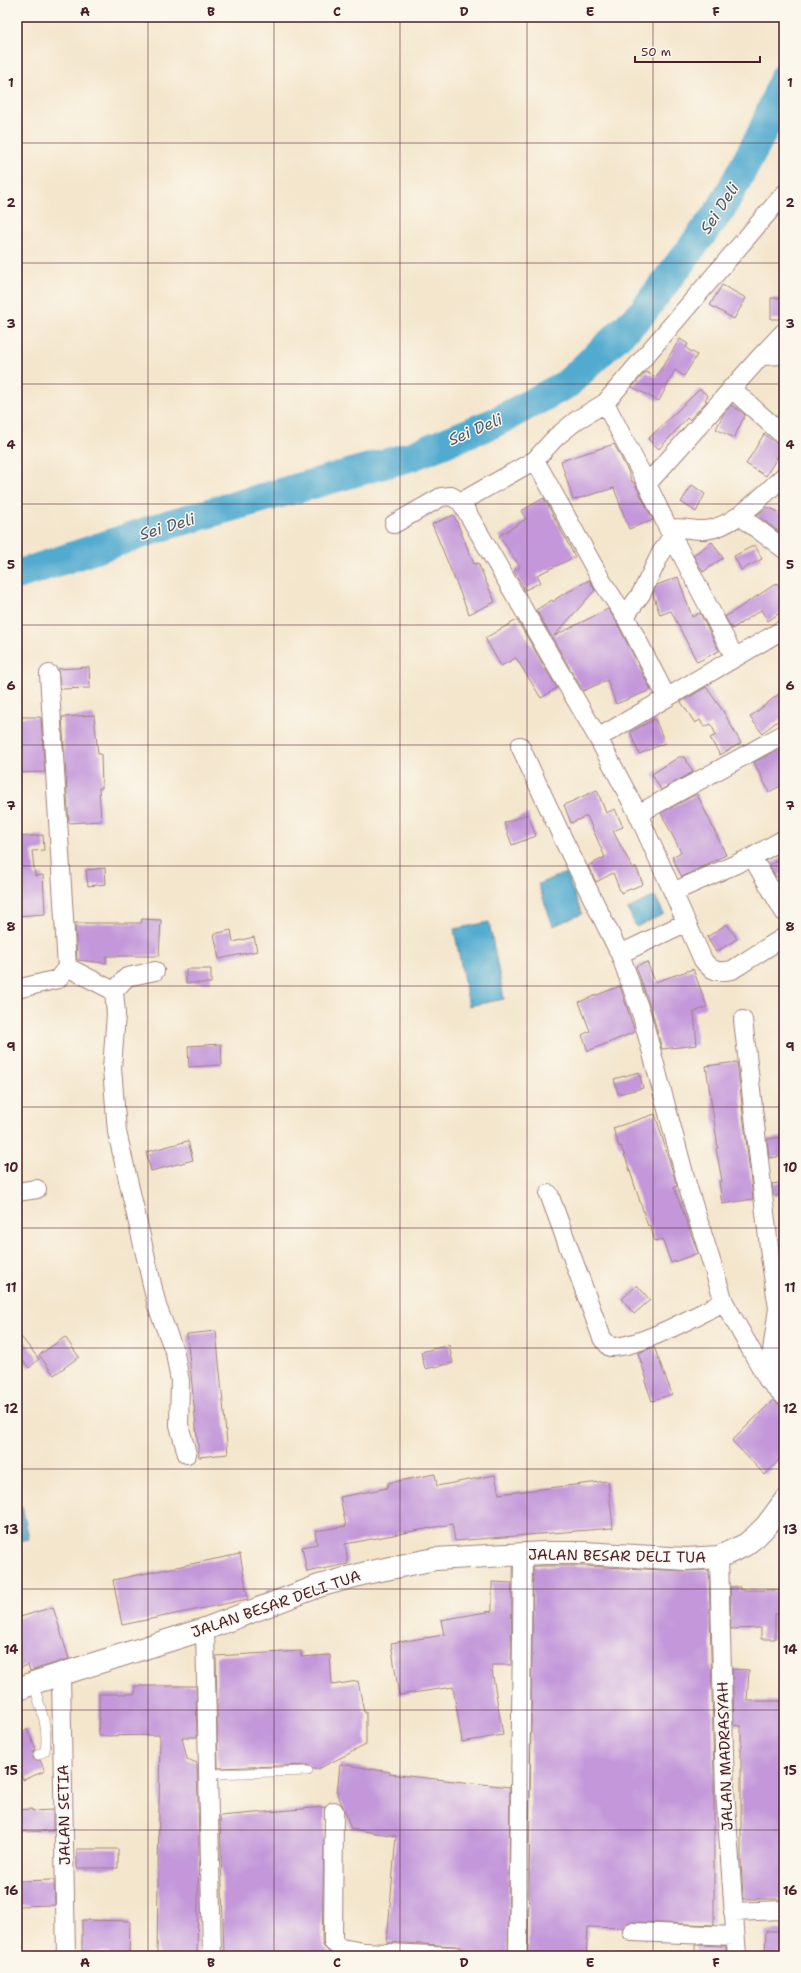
<svg xmlns="http://www.w3.org/2000/svg" width="801" height="1973" font-family="'Shantell Sans',sans-serif">
<style>
.water{fill:#51aacf;stroke:#4e647d}
.lines{fill:none;stroke-linecap:round;stroke-linejoin:round}
.river{stroke:#51aacf;stroke-width:30}
.building{fill:#c397da}
.service-casing{stroke:#9f827c;stroke-width:10}
.minor-casing{stroke:#9f827c;stroke-width:20}
.primary-casing{stroke:#9f827c;stroke-width:24}
.service{stroke:#fff;stroke-width:9}
.minor{stroke:#fff;stroke-width:18}
.primary{stroke:#fff;stroke-width:22}
.grid{fill:none;stroke:#4a1f2b;stroke-width:1;stroke-opacity:0.55}
.labels{text-anchor:middle;stroke-width:3;stroke-linejoin:round;paint-order:stroke}
.street-label{font-size:15px;fill:#4a1f2b;stroke:#fbf7ec}
.water-label{font-size:16px;font-style:italic;fill:#4d576d;stroke:#fbf7ec}
.neatline{fill:none;stroke:#4a1f2b;stroke-width:1.5}
.grid-label{font-size:13px;text-anchor:middle;font-weight:bold;fill:#4a1f2b}
</style>
<rect width="100%" height="100%" fill="#fbf7ec"/>
<filter id="ink" filterUnits="userSpaceOnUse"><feTurbulence type="fractalNoise" baseFrequency=".025" numOctaves="2"/><feDisplacementMap in="SourceGraphic" scale="8" xChannelSelector="R" yChannelSelector="G"/><feConvolveMatrix kernelMatrix="1 2 1 2 8 2 1 2 1" color-interpolation-filters="sRGB"/></filter>
<filter id="wash" filterUnits="userSpaceOnUse"><feTurbulence type="fractalNoise" baseFrequency=".012" numOctaves="4" result="noise"/><feDisplacementMap in="SourceGraphic" scale="16" xChannelSelector="R" yChannelSelector="G"/><feGaussianBlur stdDeviation="0.9" result="paint"/><feColorMatrix in="noise" values="0 0 0 0 0 0 0 0 0 0 0 0 0 0 0 0 0 1.4 0 .05"/><feComposite in="paint" operator="in"/></filter>
<g filter="url(#wash)">
<rect width="100%" height="100%" fill="#f4e6cd"/>
<!-- water -->
<path class="water" d="M566,873l16,41 -29,12 -15,-42z
M655,896l9,18 -28,13 -8,-18z
M489,922l15,77 -35,7 -15,-77z
M22,1506l7,33 -12,2v-34z"/>
<g class="lines">
<!-- river -->
<path class="river" d="M17,575l153,-51 242,-68 84,-34 71,-38 75,-71 79,-104 41,-76 22,-55"/>
</g>
<g id="blocks">
<!-- building -->
<path class="building" d="M722,285l24,13 -12,21 -24,-14z
M771,298h13v21h-13z
M680,339l8,5 -2,4 11,7 -13,21 -9,-6 -16,31 -27,-14 14,-15 10,5z
M700,389l8,7 -3,4 2,1 -18,19 -2,-2 -28,31 -11,-10z
M732,405l13,10 -11,23 -18,-9 7,-14z
M764,434l13,10 7,2 -18,30 -20,-12z
M614,444l14,27 4,11h2l19,38 -24,9 -15,-41 -41,12 -12,-39z
M692,485l13,9 -9,18 -15,-10z
M544,498l31,59 -38,18 4,7 -16,8 -11,-19 6,-4 -21,-31 27,-17 -5,-8z
M767,507l17,7v10l-4,9 -23,-18z
M454,515l20,49 4,-1 17,39 -26,12 -37,-90z
M712,542l11,16 -20,14 -10,-17z
M755,545l7,14 -21,11 -7,-14z
M678,577l14,40 8,-4 19,38 -22,11 -26,-51 -11,4 -7,-21 4,-9z
M589,580l6,10 -41,46 54,-27 8,12 35,69 -35,14 -9,-24 -24,11 -47,-81 16,-10 1,2 4,-4z
M777,583l7,10v17l-16,11 -7,-11 -29,19 -7,-12z
M517,620l40,68 -16,10 -25,-40 -15,8 -16,-28z
M89,667l1,21 -30,1 -2,-20z
M706,687l17,24 18,32 -21,12 -10,-17 6,-3 -5,-11 -7,3 -4,-7 -5,3 -14,-21z
M784,690v26l-22,17 -12,-16z
M94,715l4,39h3l1,34h-3l2,33 -32,2 -7,-106z
M17,717h23l1,2 4,53 -28,1z
M655,719l10,24 -26,11 -9,-22z
M784,747v37l-15,8 -15,-30z
M679,757h5l9,15 -32,18 -9,-16z
M597,790l9,23 9,-4 8,18 -10,4 20,38 3,-2 7,17 -22,9 -8,-20 -17,9 -8,-16 17,-9 -18,-41 -16,7 -7,-18z
M697,794l29,61 -44,22 -10,-20 9,-5 -20,-39z
M528,814l8,22 -24,9 -8,-22z
M43,835l1,15 -12,1 3,25 8,-1 2,39 -28,2v-79z
M784,857v16l-8,4 -7,-12z
M105,868l1,16 -18,2 -2,-16z
M142,919l19,1 -2,36h-53v7l-29,-3 -2,-37h66z
M727,924l10,15 -21,13 -9,-15z
M231,930l2,12 21,-5 3,14 -38,8 -5,-25z
M647,962l8,20 38,-13 14,38 -13,5 3,33 -35,4 -10,-37 -16,-46z
M186,969h25v14h-25z
M620,986l15,46 -47,19 -6,-16 8,-4 -11,-29z
M221,1044l1,21 -33,2 -1,-21z
M737,1062l16,137 -31,5 -3,-23h3l-6,-33h2l-12,-82z
M639,1072l4,16 -25,6 -4,-15z
M655,1114l22,72 -3,1 24,66 -27,10 -9,-24 -7,2 -5,-16 -2,1 -21,-64 -6,-16 -2,1 -6,-19z
M784,1137v19l-15,2 -2,-19z
M188,1141l5,19 -42,11 -5,-19z
M784,1182v13l-10,1 -2,-12z
M637,1285l13,15 -16,14 -12,-15z
M216,1331l12,123 -29,3 -12,-123z
M17,1332l22,27 -10,9 -12,-14z
M65,1337l14,20 -25,18 -15,-20z
M449,1345l4,18 -28,6 -4,-17z
M654,1347l18,47 -20,7 -7,-20 2,-1 -9,-27z
M773,1400l11,10v45l-19,20 -33,-34z
M435,1474l2,12 58,-11 4,19 109,-13 5,47 -158,13 -3,-17 -107,20 3,20 -41,8 -5,-25 15,-3 -2,-13 31,-5 -6,-29 47,-9 1,-5z
M240,1554l8,45 -126,26 -9,-45z
M533,1566h51l101,5 24,-1 5,206v149l-82,-3 -5,1 -4,5 -35,-1 -2,29h-58z
M492,1582l20,1 -1,82h-20l12,70 -41,7 -9,-55 -54,8 -8,-52 53,-8 -3,-15 51,-9z
M730,1587h10v3h44v24h-9v25h-14v-11l-30,1z
M53,1607l16,52 -39,12 -2,-6 -11,4v-51z
M301,1651v6l29,-2 2,30 26,-4 6,31h2v33l-48,24h-5l-5,-4 -90,3 -2,-112z
M732,1669l17,1 -2,31h37v198h-41l-2,-37v-136l-7,-1z
M135,1686h61l1,51h-15l5,22 10,4 2,81 -2,112h-40l3,-221 -61,1v-42h36z
M27,1729l9,20 -3,3v6l2,2h5l5,11 -22,9 -6,-14v-32z
M340,1764l50,8 -1,2 121,13 -2,169 -43,-3 -4,-6 -6,-1 -68,-4 9,-106 -45,-7 -8,-23 -6,-11z
M325,1807l-3,135 2,5 7,7v2h-107l-4,-140z
M32,1809v2l21,-1v21l-36,1v-22z
M77,1849h41v19h-41z
M54,1880l1,25 -38,1v-25z
M82,1920l48,1 -1,34h-20v-3h-27z
M766,1931h18v25h-19z
M695,1945l31,1v10h-31z"/>
</g>
</g>
<g filter="url(#ink)">
<use href="#blocks" fill-opacity="0" stroke="#9f827c" stroke-width="1"/>
<g class="lines">
<!-- service casing -->
<g class="service-casing">
<path id="service" d="M33,1683c7,23 16,44 12,68l-7,4
M209,1774l99,-3"/>
</g>
<!-- minor casing -->
<g class="minor-casing">
<path id="minor" d="M761,356l23,-24
M731,388l53,48
M605,403l179,-209
M535,460l68,123 22,33 41,80
M647,484l25,52 63,122
M461,502l74,-42 21,-23 21,-17 28,-17 42,81 114,-128 23,-1
M740,516l44,33
M394,524l47,-27 10,-1 10,6 137,236
M668,529c16,-3 24,2 37,1 30,-3 58,-35 79,-54
M625,616l16,-22 20,-41 11,-17
M784,629l-186,109 40,76 35,78 79,-35 32,-18
M520,746l44,95 56,113 22,62 46,172 36,114 44,78 16,16
M638,814l146,-80
M752,857l32,55
M673,892l30,68c8,11 15,13 29,10l52,-33
M620,954l65,-31
M67,967l47,24 2,23 -4,54 5,64 40,174 18,47 5,28 -1,44 8,29
M17,989l41,-10 9,-12 -18,-293
M114,991l13,-14 28,-6
M743,1020l27,236 8,52 -10,72
M17,1192l20,-3
M549,1194l53,144 8,9c30,1 86,-32 114,-45
M719,1557l6,234 12,165
M205,1629l7,327
M61,1674l5,282
M334,1811l-1,131 8,6 23,4 91,4
M733,1912l51,-2
M632,1932l103,4
M518,1956l5,-401"/>
</g>
<!-- primary casing -->
<g class="primary-casing">
<path id="primary" d="M17,1690l16,-7 172,-54 114,-43 47,-13 69,-14 109,-6h40l102,6 33,-2 26,-12 10,-8 12,-12 17,-23"/>
</g>
<!-- service -->
<use href="#service" class="service"/>
<!-- minor -->
<use href="#minor" class="minor"/>
<!-- primary -->
<use href="#primary" class="primary"/>
</g>
</g>
<!-- grid -->
<path class="grid" d="M148,17v1939M274,17v1939M400,17v1939M527,17v1939M653,17v1939M17,143h767M17,263h767M17,384h767M17,504h767M17,625h767M17,745h767M17,866h767M17,986h767M17,1107h767M17,1228h767M17,1348h767M17,1469h767M17,1589h767M17,1710h767M17,1830h767"/>
<g class="labels">
<!-- street labels -->
<g class="street-label">
<text transform="translate(617 1556) rotate(1)" y="5">JALAN BESAR DELI TUA</text>
<text transform="translate(276 1604) rotate(-19)" y="5">JALAN BESAR DELI TUA</text>
<text transform="translate(725 1756) rotate(-92)" y="5">JALAN MADRASYAH</text>
<text transform="translate(64 1815) rotate(-91)" y="5">JALAN SETIA</text>
</g>
<!-- water labels -->
<g class="water-label">
<text transform="translate(719 208) rotate(-57)" y="6">Sei Deli</text>
<text transform="translate(475 429) rotate(-23)" y="6">Sei Deli</text>
<text transform="translate(167 526) rotate(-17)" y="6">Sei Deli</text>
</g>
</g>
<!-- margin -->
<rect width="801" height="1973" fill="none" stroke="#fbf7ec" stroke-width="44"/>
<!-- scale -->
<path d="M635 56v6h125v-6" fill="none" stroke="#4a1f2b" stroke-width="2"/>
<text x="641" y="56" font-size="12" fill="#4a1f2b" stroke="#fbf7ec" stroke-width="3" paint-order="stroke">50 m</text>
<rect x="22" y="22" width="757" height="1929" class="neatline"/>
<g class="grid-label">
<text x="85" y="16">A</text>
<text x="211" y="16">B</text>
<text x="337" y="16">C</text>
<text x="464" y="16">D</text>
<text x="590" y="16">E</text>
<text x="716" y="16">F</text>
<text x="11" y="87">1</text>
<text x="790" y="87">1</text>
<text x="11" y="207">2</text>
<text x="790" y="207">2</text>
<text x="11" y="328">3</text>
<text x="790" y="328">3</text>
<text x="11" y="449">4</text>
<text x="790" y="449">4</text>
<text x="11" y="569">5</text>
<text x="790" y="569">5</text>
<text x="11" y="690">6</text>
<text x="790" y="690">6</text>
<text x="11" y="810">7</text>
<text x="790" y="810">7</text>
<text x="11" y="931">8</text>
<text x="790" y="931">8</text>
<text x="11" y="1051">9</text>
<text x="790" y="1051">9</text>
<text x="11" y="1172">10</text>
<text x="790" y="1172">10</text>
<text x="11" y="1292">11</text>
<text x="790" y="1292">11</text>
<text x="11" y="1413">12</text>
<text x="790" y="1413">12</text>
<text x="11" y="1534">13</text>
<text x="790" y="1534">13</text>
<text x="11" y="1654">14</text>
<text x="790" y="1654">14</text>
<text x="11" y="1775">15</text>
<text x="790" y="1775">15</text>
<text x="11" y="1895">16</text>
<text x="790" y="1895">16</text>
<text x="85" y="1967">A</text>
<text x="211" y="1967">B</text>
<text x="337" y="1967">C</text>
<text x="464" y="1967">D</text>
<text x="590" y="1967">E</text>
<text x="716" y="1967">F</text>
</g>
</svg>
